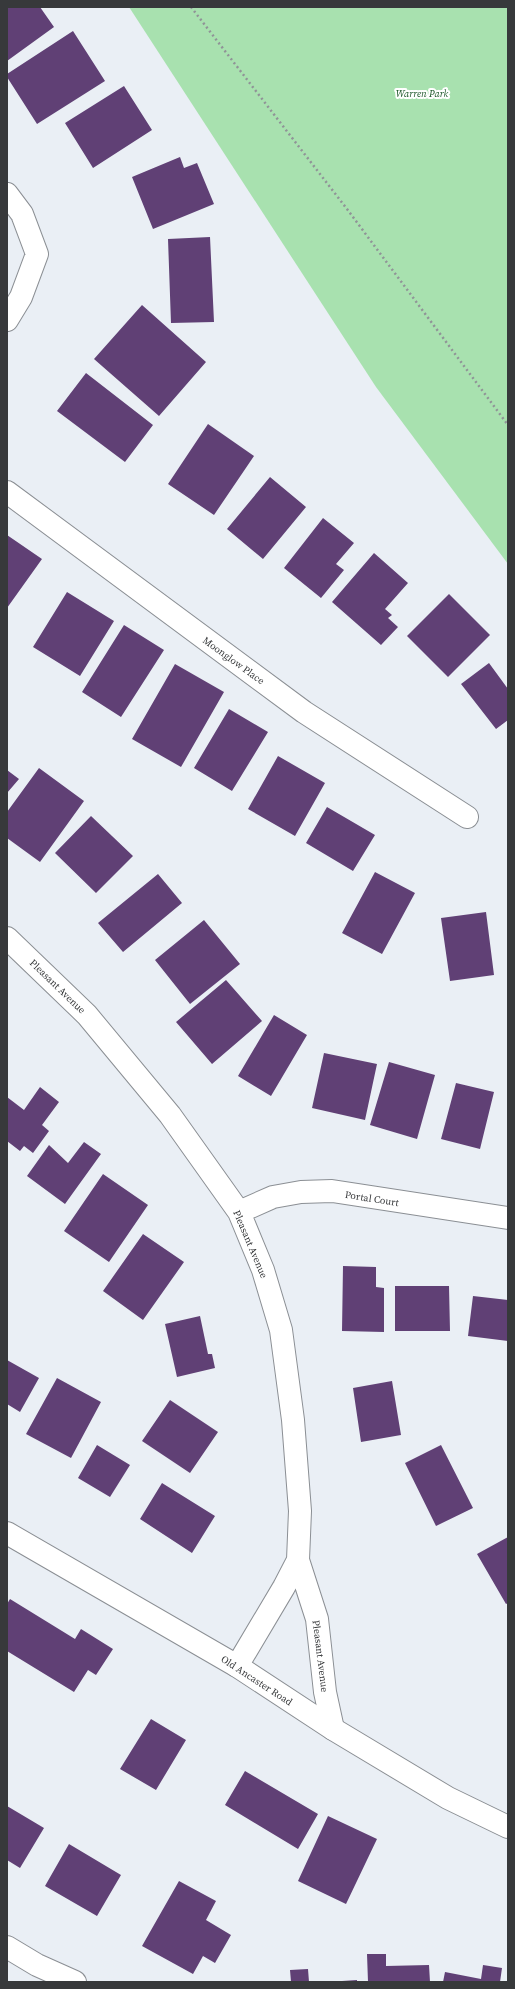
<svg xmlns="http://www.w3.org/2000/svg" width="515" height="1989" font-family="'Source Serif 4',serif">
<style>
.green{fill:#a8e1af}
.building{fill:#604075}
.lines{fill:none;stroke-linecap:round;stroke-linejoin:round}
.street-casing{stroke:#8b8f94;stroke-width:24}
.secondary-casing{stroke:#8b8f94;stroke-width:24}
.path{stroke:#909397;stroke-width:2.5;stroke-dasharray:2 3;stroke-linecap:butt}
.street{stroke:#fff;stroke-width:22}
.secondary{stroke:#fff;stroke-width:22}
.labels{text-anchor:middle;stroke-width:4;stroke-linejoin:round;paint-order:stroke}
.park-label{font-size:10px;font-style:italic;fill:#195526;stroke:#fff}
.street-label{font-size:10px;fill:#37393b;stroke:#fff}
</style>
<rect width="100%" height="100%" fill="#eaeff5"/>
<!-- green -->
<path class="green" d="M129,7h379v557l-132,-177z"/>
<!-- building -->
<path class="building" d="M7,7h33l14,20 -47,34z
M73,31l32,50 -68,43 -30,-47v-3z
M124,86l28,44 -59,38 -28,-45z
M180,157l4,11 13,-5 17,41 -61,25 -21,-52z
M210,237l4,85 -43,1 -3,-84z
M142,305l64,57 -47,54 -65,-57z
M86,373l67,52 -28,37 -68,-51z
M208,424l46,32 -40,59 -46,-31z
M270,477l36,30 -43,52 -36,-30z
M323,518l31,25 -18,21 8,6 -23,28 -37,-30z
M7,535l35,24 -35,49z
M374,553l34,30 -23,26 7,6 -4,3 10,9 -17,18 -49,-43z
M67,592l47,29 -34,55 -47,-29z
M449,594l41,41 -42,42 -41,-41z
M124,625l40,25 -43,67 -39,-25z
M489,663l19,26v31l-12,9 -35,-45z
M175,664l49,28 -43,75 -49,-28z
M229,709l39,23 -36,59 -38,-23z
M278,756l47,27 -30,53 -47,-27z
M39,768l45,33 -44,61 -33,-24v-26z
M7,770l12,9 -12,14z
M327,807l48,28 -22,36 -47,-28z
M91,816l42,40 -37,37 -41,-40z
M375,872l40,21 -33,61 -40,-21z
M158,874l24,29 -59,49 -25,-29z
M486,912l8,63 -44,6 -9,-63z
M204,920l36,44 -50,40 -35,-44z
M226,980l36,41 -50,43 -36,-42z
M274,1015l33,20 -36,61 -33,-20z
M324,1053l53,11 -12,56 -53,-12z
M389,1062l46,13 -18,64 -47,-14z
M456,1083l38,9 -14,57 -39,-10z
M40,1087l19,15 -17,23 7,6 -16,22 -9,-7 -4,5 -13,-10v-44l17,13z
M84,1142l17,12 -36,50 -38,-28 22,-31 19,18z
M103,1174l45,31 -39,57 -45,-31z
M143,1234l41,28 -41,58 -40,-29z
M343,1266l33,1v20l8,1v44l-42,-1z
M395,1286h54l1,45h-55z
M473,1296l35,4v41l-40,-5z
M200,1316l8,38h4l3,14 -38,9 -12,-53z
M7,1360l32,18 -19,34 -13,-8z
M57,1378l44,24 -30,56 -45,-24z
M392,1381l9,54 -40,7 -8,-54z
M170,1400l48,32 -28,41 -48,-32z
M97,1445l33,20 -20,32 -32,-19z
M441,1445l32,63 -37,18 -31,-63z
M162,1483l53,33 -23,37 -52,-34z
M508,1537v66l-2,1 -29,-50z
M10,1599l65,40 6,-10 32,20 -17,26 -8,-5 -14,22 -67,-41v-47z
M151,1719l35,21 -30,50 -36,-21z
M245,1771l73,43 -20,35 -73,-44z
M7,1806l37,22 -24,40 -13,-8z
M328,1816l49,23 -31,65 -48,-23z
M69,1844l52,31 -24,41 -52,-30z
M179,1881l37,20 -10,19 25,15 -16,28 -12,-7 -10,18 -51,-28z
M367,1954h19v12l43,-1 1,17h-62z
M483,1965l19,3 -2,14h-57l2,-10 36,7z
M308,1969l1,13h-18l-1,-12z
M357,1980v2h-15v-1z"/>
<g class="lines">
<!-- street casing -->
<g class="street-casing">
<path id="street" d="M7,194l15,20 15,40 -16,43 -14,23
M7,492l297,220 163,105
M7,938l80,77 83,100 69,97 24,58 18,60 12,90 7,91 -2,49 19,59 8,73 8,37
M239,1212l34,-15 28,-5 31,-1 176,27
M237,1666l47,-79 14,-27
M7,1947l30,18 38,17"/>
</g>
<!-- secondary casing -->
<g class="secondary-casing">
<path id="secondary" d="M7,1533l230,133 96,63 115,69 60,29"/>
</g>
<!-- path -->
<path class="path" d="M191,7l156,202 161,216"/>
<!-- street -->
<use href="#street" class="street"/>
<!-- secondary -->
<use href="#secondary" class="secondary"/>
</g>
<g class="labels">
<!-- park labels -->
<g class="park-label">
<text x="422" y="97">Warren Park</text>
</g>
<!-- street labels -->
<g class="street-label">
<text transform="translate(234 660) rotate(36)" y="4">Moonglow Place</text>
<text transform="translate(58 986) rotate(44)" y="4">Pleasant Avenue</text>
<text transform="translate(372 1198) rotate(9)" y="4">Portal Court</text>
<text transform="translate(251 1244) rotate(67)" y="4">Pleasant Avenue</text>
<text transform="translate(321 1656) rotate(83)" y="4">Pleasant Avenue</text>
<text transform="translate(257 1680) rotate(33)" y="4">Old Ancaster Road</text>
</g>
</g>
<!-- border -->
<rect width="515" height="1989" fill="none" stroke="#37393b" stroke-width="16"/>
</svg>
